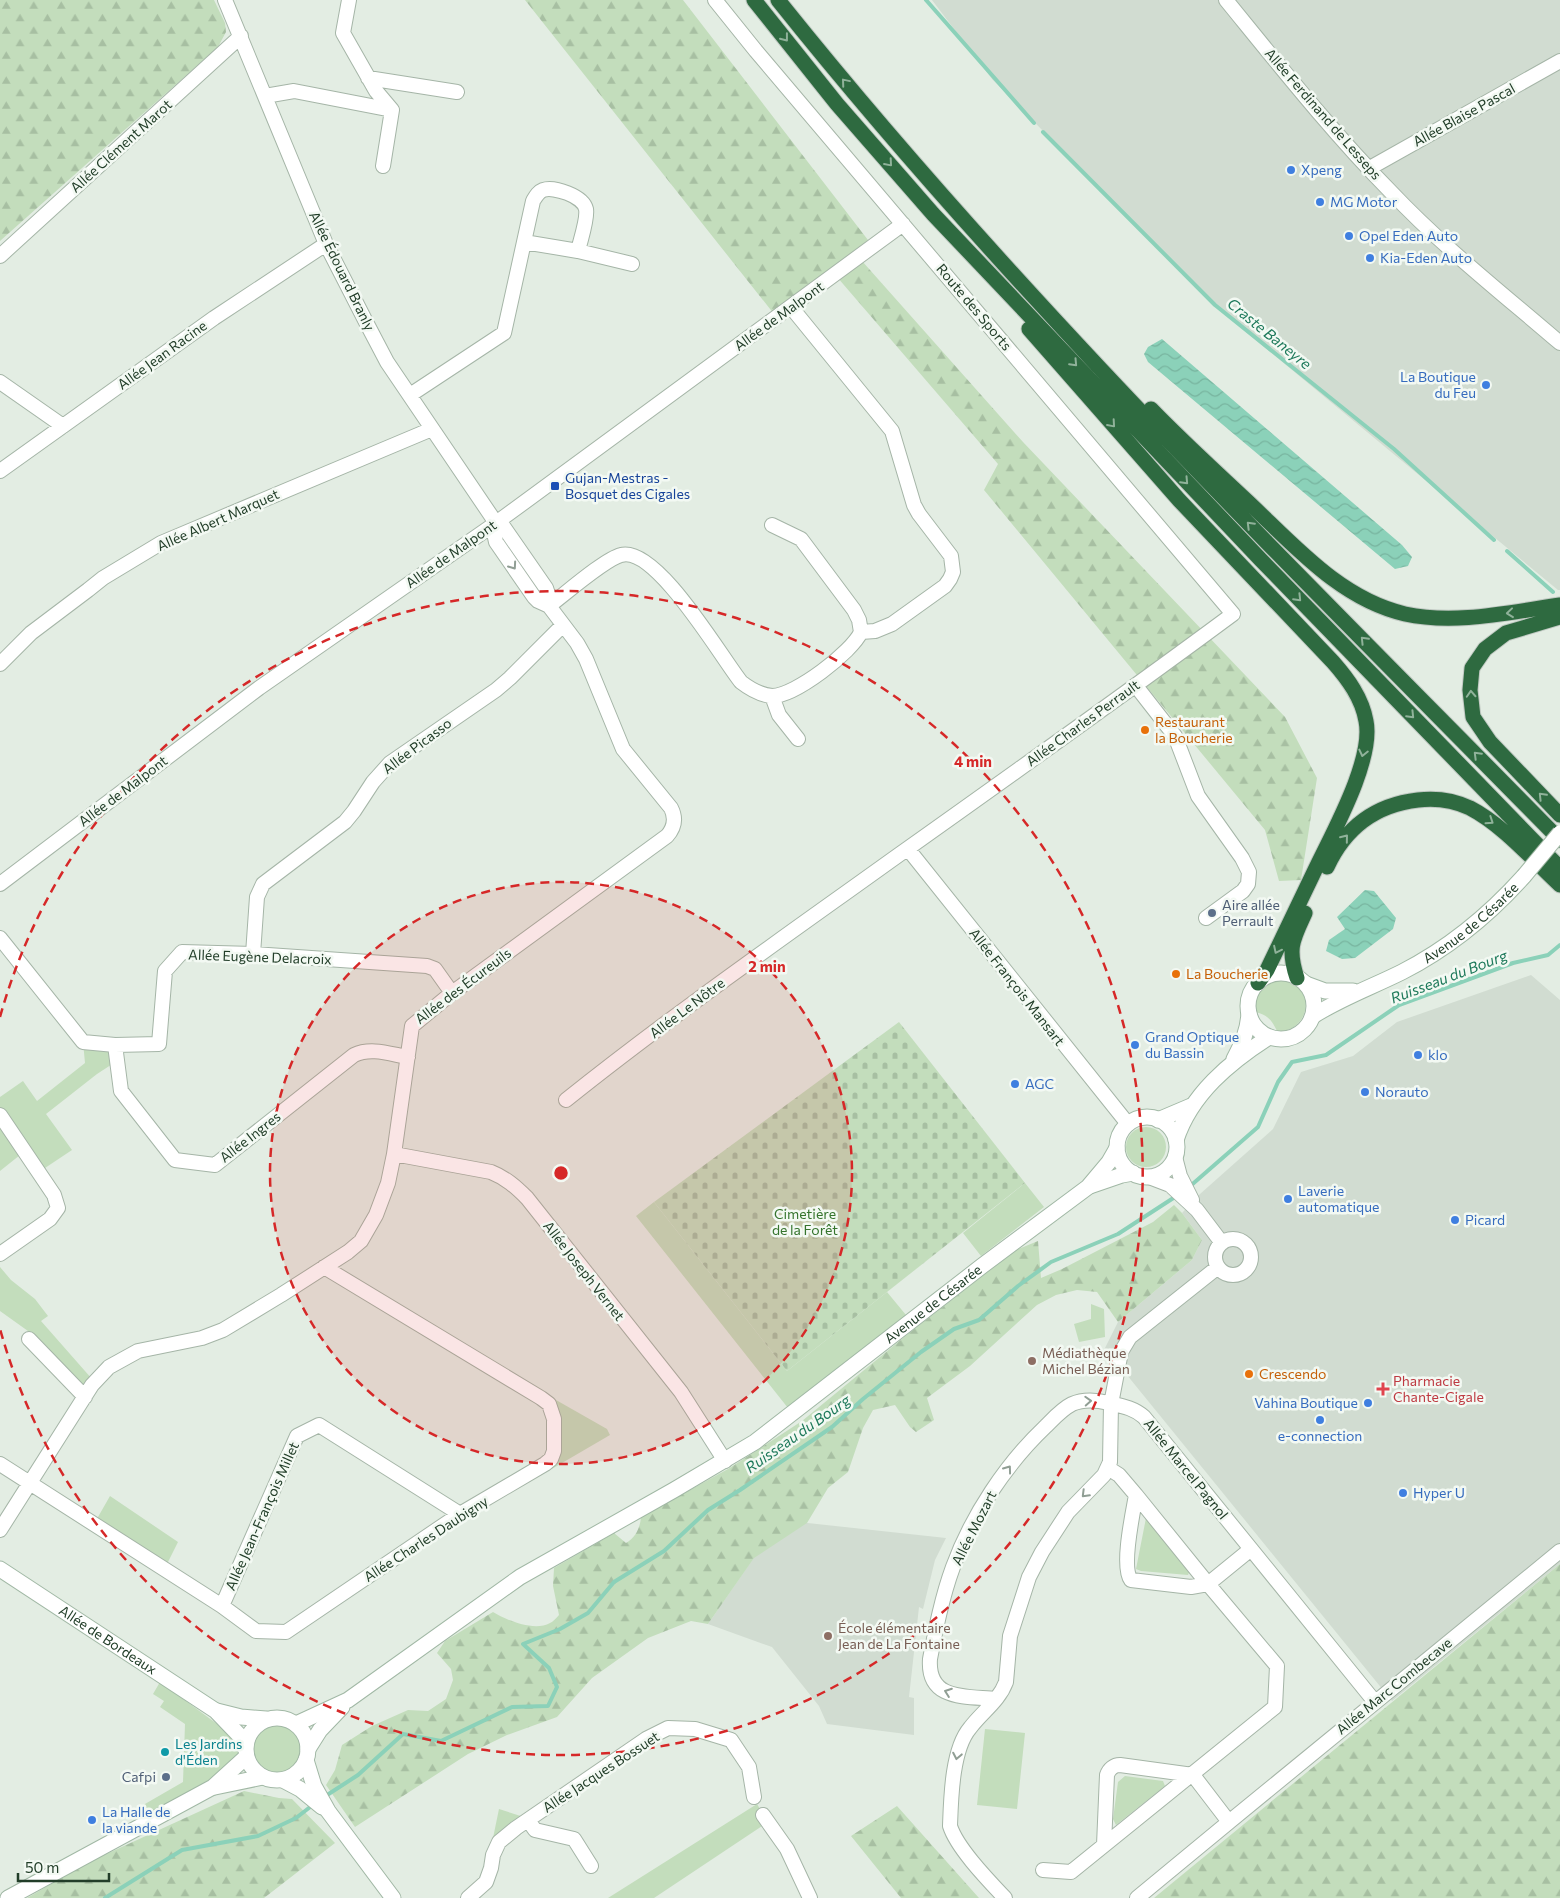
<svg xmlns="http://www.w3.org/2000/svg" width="1560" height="1898" font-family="Commissioner,sans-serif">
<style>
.built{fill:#d1dcd1}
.green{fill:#c3ddbc}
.forest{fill:url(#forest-firs)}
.cemetery{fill:url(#cemetery-stones)}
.water{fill:url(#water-waves)}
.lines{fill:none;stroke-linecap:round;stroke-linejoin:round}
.stream{stroke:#8bd1b9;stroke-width:4}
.street-casing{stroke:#a5b5a7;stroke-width:16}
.secondary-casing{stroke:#a1b8a5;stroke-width:17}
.highway-casing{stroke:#c1c9c3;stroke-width:17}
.street{stroke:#fff;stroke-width:14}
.secondary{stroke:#fff;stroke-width:15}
.highway{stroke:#2e6a40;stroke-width:15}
.secondary-bridge-casing{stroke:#a1b8a5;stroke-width:17;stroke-linecap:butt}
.secondary-bridge{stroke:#fff;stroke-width:15}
.oneway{stroke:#90b29a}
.oneway2{stroke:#909e94}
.ring{fill:none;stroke:#d62828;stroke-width:2.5;stroke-dasharray:9 6}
.shop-dot{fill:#3f7fe0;stroke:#f3f9f3;stroke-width:2}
.transit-dot{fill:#1a4fb4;stroke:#f3f9f3;stroke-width:2}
.food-dot{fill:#e8710a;stroke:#f3f9f3;stroke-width:2}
.service-dot{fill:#5c6f8a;stroke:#f3f9f3;stroke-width:2}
.education-dot{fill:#8d6e63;stroke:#f3f9f3;stroke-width:2}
.health-dot{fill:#e0444e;stroke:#f3f9f3;stroke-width:2}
.culture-dot{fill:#0f9aa8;stroke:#f3f9f3;stroke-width:2}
.labels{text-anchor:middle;stroke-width:5;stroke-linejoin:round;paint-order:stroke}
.street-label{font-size:14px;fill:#223e29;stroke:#f3f9f3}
.shop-label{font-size:14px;fill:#366cbe;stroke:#f3f9f3;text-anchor:start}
.transit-label{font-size:14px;fill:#164399;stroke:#f3f9f3;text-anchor:start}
.food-label{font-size:14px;fill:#c56008;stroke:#f3f9f3;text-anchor:start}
.service-label{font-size:14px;fill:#4e5e75;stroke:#f3f9f3;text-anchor:start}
.park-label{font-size:14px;fill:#35742d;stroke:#f3f9f3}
.education-label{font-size:14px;fill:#785e54;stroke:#f3f9f3;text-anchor:start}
.health-label{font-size:14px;fill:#be3a42;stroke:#f3f9f3;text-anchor:start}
.culture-label{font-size:14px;fill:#0d838f;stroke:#f3f9f3;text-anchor:start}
.water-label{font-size:15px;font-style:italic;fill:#1d795a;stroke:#f3f9f3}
.centre{fill:#d62828;stroke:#f3f9f3;stroke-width:2.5}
.ring-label{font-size:15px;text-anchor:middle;font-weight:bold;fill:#d62828;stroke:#f3f9f3;stroke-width:5;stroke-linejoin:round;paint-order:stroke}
</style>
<defs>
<pattern id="forest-firs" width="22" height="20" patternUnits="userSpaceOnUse" patternTransform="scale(1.25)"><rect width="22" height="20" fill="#c3ddbc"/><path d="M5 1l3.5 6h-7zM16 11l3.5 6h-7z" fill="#a7bfa2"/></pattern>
<pattern id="cemetery-stones" width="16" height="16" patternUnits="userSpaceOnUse" patternTransform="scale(1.25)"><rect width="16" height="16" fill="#c3ddbc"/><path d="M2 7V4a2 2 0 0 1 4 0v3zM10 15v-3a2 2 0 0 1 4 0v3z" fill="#a7bfa2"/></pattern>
<pattern id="water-waves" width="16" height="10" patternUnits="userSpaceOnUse" patternTransform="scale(1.25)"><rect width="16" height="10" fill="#8bd1b9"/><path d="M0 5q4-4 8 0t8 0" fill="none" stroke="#78b49f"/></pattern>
</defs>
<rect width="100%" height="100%" fill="#e3ede3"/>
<!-- built -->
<path class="built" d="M932,0h628v590h-2l-341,-282 -225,-229z
M1531,975l29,25v564l-168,137 -287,-353 13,-26 74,-62 10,-20 -20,-27 18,-19 73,-65 28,-57 52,-16 44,-34z
M780,1520l166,18 -11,22 -12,49 -4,-2 -10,90 5,1v37l-87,-11 -8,-18 -47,-59 -64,-23z"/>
<!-- green -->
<path class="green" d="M1281,979c8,3 18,7 22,15 9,19 -7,39 -26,37 -5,-11 -10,-16 -21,-19l-1,-5 2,-15 13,-10z
M83,1042l32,3 2,16 -20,13 -51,40 26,36 -33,22 -14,-21 -25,20v-74l23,-16 14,20 48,-38z
M1126 1147a20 20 0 1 1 40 0a20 20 0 1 1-40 0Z
M1025,1183l19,24 -63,49 -18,-23z
M654,1202l133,169 100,-79 19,23 -118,93 -152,-192z
M0,1267l11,13 24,19 13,17 -7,5 51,58 -8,11 -56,-59 -28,-20z
M1091,1304l13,5 1,28 -26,5 -5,-18 17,-5z
M556,1400l51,29 3,6 -60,35c15,-32 14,-37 6,-70z
M110,1496l68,46 -14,28 -70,-46z
M1146,1518l44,52 -2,5 -47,-4 -5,-2z
M160,1682l68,50 11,14 -2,12 -26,23 -66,38 -7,-11 45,-26 2,-58 -25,-17 4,-6 -11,-7z
M253 1749a25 25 0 1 1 50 0a25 25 0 1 1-50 0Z
M985,1729l40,4 -8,76 -40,-4z
M1125,1776l38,5 2,5 -49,39 -3,-6 5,-37z
M757,1804l11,18 -114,76h-46z
M499,1809l31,10 -31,23 -6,-4z"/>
<!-- forest -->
<path class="forest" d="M0,0h214l11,23 1,9 -8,15 -218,194z
M525,0h158l185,240 -14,12 169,190 262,275 32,61 -16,102 -22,1 -14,-51 -281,-340 14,-26 -167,-194 -57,44z
M1174,1205l8,8 20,27 -10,20 -74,62 -21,-30 -20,-2 -21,5 -19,10 -67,61 -43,32 7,22 -18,12 -6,-5 -15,-22 -22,5 -10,18 -15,44 -20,16 -21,35 -53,35 -46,66 -17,-3 -43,17 -56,40 -35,39 -50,18 -39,19 -113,73 -29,-42 9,-15 7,-25 30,-19 36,-16 20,1 18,-12 7,-19 -2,-11 -14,-16 8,-12 48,-29c13,8 41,20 57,11 3,-1 6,-5 9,-8l-6,-29 1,-18 60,-35 12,10c10,-6 14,-15 15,-26l87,-48 74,-48 106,-87 108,-84 22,-9 3,37 21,-9 91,-47z
M1560,1564v334h-406z
M244,1791l35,7 13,1 43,44 -71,55h-237l62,-36z
M897,1806l82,92h-78l-50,-62z"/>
<!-- cemetery -->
<path class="cemetery" d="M899,1022l126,161 -238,188 -133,-169z"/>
<!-- water -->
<path class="water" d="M1162,339l240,206 10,12 -4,9 -13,3 -247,-207 -4,-8 4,-7z
M1365,890l9,1 22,27 -3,11 -38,29 -13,1 -16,-8 3,-11 16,-11 -8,-12z"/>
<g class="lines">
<!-- stream -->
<path class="stream" d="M926,0l108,123
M1043,132l172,173 179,144 100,91
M1507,551l46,41
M1188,1188l70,-61 20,-45 14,-20 34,-7 73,-50 114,-42 35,-8 12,-10
M324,1797l34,-22 45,-41 38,7 71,-34 36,-1 9,-19 -8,-19 -26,-24 37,-15 28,-16 26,-31 50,-31 44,-41 32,-20 92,-63 31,-28 58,-47 33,-23 25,-9 39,-34 33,-24 67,-28 60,-39
M105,1898l77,-48 76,-14 38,-18 18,-14"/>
<!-- street casing -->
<g class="street-casing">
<path id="street" d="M225,0l101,244 40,78 21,40 109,161
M349,0l-6,33 33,58 16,19
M1226,0c53,65 106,132 165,192 52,55 112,102 169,151
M368,78l89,14
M265,96l29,-5 98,19 -9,56
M1368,169l192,-108
M578,251l54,13
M0,256l241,-220
M0,382l63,44
M410,395l94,-62 29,-132c3,-5 5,-9 10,-11 11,-4 40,6 43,19 2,10 -6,32 -8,42l-54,-9
M0,471l214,-153 112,-74
M496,523l7,3 43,62 3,9v9
M772,525l29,14 53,71 5,10 2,12
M549,606c16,-12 56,-47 72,-51 35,-10 100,102 120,127 9,7 20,13 31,14 23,0 80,-44 89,-64l14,-1 17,-7 53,-38 5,-7 3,-7 -2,-16 -32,-42 -5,-9 -22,-74 -101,-124
M0,664l31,-31 57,-43 15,-12 58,-35 271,-114
M1136,686l39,50 23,60 44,62 7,14 -1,12 -5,7 -37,27
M772,696l7,19 19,24
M908,849l220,275
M0,884l259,-196 237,-165 407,-299
M0,938l83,104 32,3 44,-1 6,-73 17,-19 71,2 174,12 8,3 17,24
M253,954l4,-57 6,-13 82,-62 9,-11 19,-29 17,-19 106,-73 14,-12 53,-53
M115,1045l6,46 54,69 40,5 139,-110c17,-8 36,-1 54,2
M566,1100c105,-84 217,-162 327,-241 114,-81 228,-162 340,-245l-477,-563 -41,-51
M0,1115l54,80 4,13 -8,11 -50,35
M394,1154l97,18c15,6 25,15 36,26l154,194 44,69
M1175,1157l5,19 12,24
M1149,1177l21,8 27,25 25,33
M1215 1257a18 18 0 1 1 36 0a18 18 0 1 1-36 0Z
M29,1339l56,58
M0,1464l222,142 34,25 30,1 174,-118 85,-50 6,-5 3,-8v-32l-5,-15 -8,-6 -217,-131
M1108,1468l11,7 17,20
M0,1530l92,-145 17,-18 29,-16 64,-13 21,-8 58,-35 67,-43 13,-11 15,-26 12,-32 6,-29 18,-128 40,-33 215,-157c8,-9 9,-18 4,-28l-48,-59 -37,-90 -9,-16 -28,-37 -11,-5 -4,-4 -38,-55 -2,-9 2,-10
M222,1606l75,-170 22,-11 141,89
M996,1699c-30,-3 -69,2 -66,-40 6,-31 12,-62 23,-92 19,-52 53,-103 93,-141 8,-8 16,-17 26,-22 11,-5 25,-4 37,-1 13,3 25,5 35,14l231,285
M763,1815l24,34 23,49
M528,1820l7,10 39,9 17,27
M1104,1845l3,-70c2,-6 7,-10 13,-10l73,10 36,47 331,-271
M1043,1870l28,2 204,-165 2,-41 -69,-82 -72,-89c-3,17 -15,72 -5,85l60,7 17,-3 43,-35
M468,1898l18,-16 5,-14 2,-13 6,-13 17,-14 130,-89 22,-11 27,1 36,11 18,27 5,30
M1005,1898c-17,-18 -48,-50 -55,-72 1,-28 2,-77 20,-98 12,-16 29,-27 36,-46l4,-46 19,-59 13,-25 26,-40 36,-37 6,-13 1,-58 10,-52 9,-15 88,-70
M1137,1898l92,-76"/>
</g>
<!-- secondary casing -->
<g class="secondary-casing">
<g id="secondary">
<circle cx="1281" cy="1006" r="33"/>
<path d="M1306,984l19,7h28"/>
<path id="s1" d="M1313,1016c28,-18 59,-29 89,-44 47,-24 87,-57 122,-96"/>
<path d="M1234,1059c8,-15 14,-28 15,-46"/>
<circle cx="1147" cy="1147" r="30"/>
<path d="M1158,1120l33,-14"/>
<path d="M1176,1140c15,-46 54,-78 93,-103"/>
<path d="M1090,1186l32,-11 11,-2"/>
<path id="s2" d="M0,1569l216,142 24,25 5,12"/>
<path d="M217,1711l24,6 25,2"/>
<circle cx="277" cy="1749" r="31"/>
<path id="s3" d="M296,1724l52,-24 172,-123 154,-87 81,-48 227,-176 106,-79 21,-25 8,-14"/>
<path d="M308,1749l12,-19 22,-23"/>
<path d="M306,1760l8,26 14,25 65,87"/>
<path d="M283,1780l17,9 22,18"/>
<path d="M215,1787l48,-10"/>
<path d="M8,1898l205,-111 33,-30"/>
</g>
</g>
<!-- highway casing -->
<g class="highway-casing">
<path id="highway" d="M754,0l83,104 96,110 328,346 299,308
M778,0c239,299 514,567 782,840
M1029,329l150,171 154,162c15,17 29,36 33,59 8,39 -34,113 -51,149 -16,33 -32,66 -48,100l-9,13
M1151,409c31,32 64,62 96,92 47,44 93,98 158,113 51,11 105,-2 155,-9
M1560,617l-54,16 -21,16 -13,19 -2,22 3,27 17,25 70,73
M1327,867c18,-39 47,-62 91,-67 17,-2 35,0 52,8 33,17 63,52 90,77
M1297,978c-10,-30 -4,-39 8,-65"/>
</g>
<!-- street -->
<use href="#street" class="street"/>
<!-- secondary -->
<use href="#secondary" class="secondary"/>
<!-- highway -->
<use href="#highway" class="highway"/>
<!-- secondary-bridge casing -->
<g class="secondary-bridge-casing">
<path id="secondary-bridge" d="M1524,876l36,-43"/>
</g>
<!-- secondary-bridge -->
<use href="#secondary-bridge" class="secondary-bridge"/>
</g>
<!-- one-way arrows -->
<defs><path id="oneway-chevron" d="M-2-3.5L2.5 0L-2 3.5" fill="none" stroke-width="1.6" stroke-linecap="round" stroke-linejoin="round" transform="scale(1.25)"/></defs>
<g class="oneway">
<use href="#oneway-chevron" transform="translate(785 38) rotate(52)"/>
<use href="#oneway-chevron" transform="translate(845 82) rotate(-130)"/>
<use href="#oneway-chevron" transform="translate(889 163) rotate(49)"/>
<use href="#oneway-chevron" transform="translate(1074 363) rotate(47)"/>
<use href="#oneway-chevron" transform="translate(1112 424) rotate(49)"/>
<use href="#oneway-chevron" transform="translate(1185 481) rotate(47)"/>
<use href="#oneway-chevron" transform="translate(1250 525) rotate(-135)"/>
<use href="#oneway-chevron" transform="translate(1298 598) rotate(46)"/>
<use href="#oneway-chevron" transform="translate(1510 613) rotate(174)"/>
<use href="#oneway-chevron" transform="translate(1364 640) rotate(-134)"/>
<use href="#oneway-chevron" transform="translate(1471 694) rotate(-93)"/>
<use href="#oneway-chevron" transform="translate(1411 715) rotate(46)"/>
<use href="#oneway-chevron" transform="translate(1363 753) rotate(103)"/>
<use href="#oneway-chevron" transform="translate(1477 755) rotate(-135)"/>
<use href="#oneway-chevron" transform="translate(1542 796) rotate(-134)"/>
<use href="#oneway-chevron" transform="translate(1490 821) rotate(34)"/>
<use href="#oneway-chevron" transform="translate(1345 838) rotate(-51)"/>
<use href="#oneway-chevron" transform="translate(1277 950) rotate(116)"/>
</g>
<g class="oneway2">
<use href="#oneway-chevron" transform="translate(513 566) rotate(55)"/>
<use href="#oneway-chevron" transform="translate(1088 1401) rotate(-3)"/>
<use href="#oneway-chevron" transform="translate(1008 1469) rotate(-54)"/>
<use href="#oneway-chevron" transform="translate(1085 1494) rotate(135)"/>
<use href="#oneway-chevron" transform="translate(948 1692) rotate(-160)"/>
<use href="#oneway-chevron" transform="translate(957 1756) rotate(101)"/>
</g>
<!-- distance rings -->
<circle cx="561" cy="1173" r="291" fill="#d62828" fill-opacity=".12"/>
<g class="ring">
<circle cx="561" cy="1173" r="291"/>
<path d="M0 1017A582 582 0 1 1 0 1329"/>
</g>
<!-- markers -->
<g class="shop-dot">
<circle cx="1291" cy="170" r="5"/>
<circle cx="1320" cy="202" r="5"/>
<circle cx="1349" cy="236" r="5"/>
<circle cx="1370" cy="258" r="5"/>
<circle cx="1486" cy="385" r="5"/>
<circle cx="1135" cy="1045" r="5"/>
<circle cx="1418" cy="1055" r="5"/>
<circle cx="1015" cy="1084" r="5"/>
<circle cx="1365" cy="1092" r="5"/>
<circle cx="1288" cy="1199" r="5"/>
<circle cx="1455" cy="1220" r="5"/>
<circle cx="1368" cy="1403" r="5"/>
<circle cx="1320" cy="1420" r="5"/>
<circle cx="1403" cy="1493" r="5"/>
<circle cx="92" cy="1820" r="5"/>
</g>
<rect class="transit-dot" x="550" y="481" width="10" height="10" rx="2.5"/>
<g class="food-dot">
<circle cx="1145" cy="730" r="5"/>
<circle cx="1176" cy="974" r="5"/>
<circle cx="1249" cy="1374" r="5"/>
</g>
<g class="service-dot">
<circle cx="1212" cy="913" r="5"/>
<circle cx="166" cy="1777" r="5"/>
</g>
<g class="education-dot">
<circle cx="1032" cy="1361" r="5"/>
<circle cx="828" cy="1636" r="5"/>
</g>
<path class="health-dot" d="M1380.5 1381.5h5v5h5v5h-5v5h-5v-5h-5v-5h5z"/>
<circle class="culture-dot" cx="165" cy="1752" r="5"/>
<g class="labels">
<!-- street labels -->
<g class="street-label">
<text transform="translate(1323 114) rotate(49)" y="5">Allée Ferdinand de Lesseps</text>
<text transform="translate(1464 115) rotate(-29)" y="5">Allée Blaise Pascal</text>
<text transform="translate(121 146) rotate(-42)" y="5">Allée Clément Marot</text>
<text transform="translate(342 271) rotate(64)" y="5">Allée Édouard Branly</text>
<text transform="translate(974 307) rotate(50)" y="5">Route des Sports</text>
<text transform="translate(779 316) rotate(-36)" y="5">Allée de Malpont</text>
<text transform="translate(162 355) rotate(-36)" y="5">Allée Jean Racine</text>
<text transform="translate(218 520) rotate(-24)" y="5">Allée Albert Marquet</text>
<text transform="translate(451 554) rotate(-35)" y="5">Allée de Malpont</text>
<text transform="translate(1083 723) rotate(-36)" y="5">Allée Charles Perrault</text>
<text transform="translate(417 746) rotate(-37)" y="5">Allée Picasso</text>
<text transform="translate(123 791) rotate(-37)" y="5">Allée de Malpont</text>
<text dy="5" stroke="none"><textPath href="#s1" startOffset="184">Avenue de Césarée</textPath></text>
<text transform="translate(260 957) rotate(2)" y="5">Allée Eugène Delacroix</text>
<text transform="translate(463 986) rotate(-37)" y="5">Allée des Écureuils</text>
<text transform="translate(1017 987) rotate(52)" y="5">Allée François Mansart</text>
<text transform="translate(687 1008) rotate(-37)" y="5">Allée Le Nôtre</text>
<text transform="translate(250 1137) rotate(-38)" y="5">Allée Ingres</text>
<text transform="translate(584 1271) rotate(52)" y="5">Allée Joseph Vernet</text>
<text dy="5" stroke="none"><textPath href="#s3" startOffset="765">Avenue de Césarée</textPath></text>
<text transform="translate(1186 1469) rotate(51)" y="5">Allée Marcel Pagnol</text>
<text transform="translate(262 1516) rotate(-66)" y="5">Allée Jean-François Millet</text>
<text transform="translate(974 1528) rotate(-63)" y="5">Allée Mozart</text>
<text transform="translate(426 1539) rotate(-33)" y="5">Allée Charles Daubigny</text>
<text dy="5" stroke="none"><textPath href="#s2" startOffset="129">Allée de Bordeaux</textPath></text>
<text transform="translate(1394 1686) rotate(-39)" y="5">Allée Marc Combecave</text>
<text transform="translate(601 1772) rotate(-33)" y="5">Allée Jacques Bossuet</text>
</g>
<!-- shop labels -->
<g class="shop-label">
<text x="1301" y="175">Xpeng</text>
<text x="1330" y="207">MG Motor</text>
<text x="1359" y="241">Opel Eden Auto</text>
<text x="1380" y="263">Kia-Eden Auto</text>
<text x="1476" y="382" text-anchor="end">La Boutique<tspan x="1476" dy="16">du Feu</tspan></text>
<text x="1145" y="1042">Grand Optique<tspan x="1145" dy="16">du Bassin</tspan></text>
<text x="1428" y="1060">klo</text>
<text x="1025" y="1089">AGC</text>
<text x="1375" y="1097">Norauto</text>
<text x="1298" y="1196">Laverie<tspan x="1298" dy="16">automatique</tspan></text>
<text x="1465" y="1225">Picard</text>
<text x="1358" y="1408" text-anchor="end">Vahina Boutique</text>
<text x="1320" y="1441" text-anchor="middle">e-connection</text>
<text x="1413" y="1498">Hyper U</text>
<text x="102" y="1817">La Halle de<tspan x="102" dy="16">la viande</tspan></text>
</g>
<!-- transit labels -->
<g class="transit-label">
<text x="565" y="483">Gujan-Mestras -<tspan x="565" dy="16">Bosquet des Cigales</tspan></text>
</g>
<!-- food labels -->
<g class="food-label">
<text x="1155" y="727">Restaurant<tspan x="1155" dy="16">la Boucherie</tspan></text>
<text x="1186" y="979">La Boucherie</text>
<text x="1259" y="1379">Crescendo</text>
</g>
<!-- service labels -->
<g class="service-label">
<text x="1222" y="910">Aire allée<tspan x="1222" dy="16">Perrault</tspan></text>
<text x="156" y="1782" text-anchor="end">Cafpi</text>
</g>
<!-- park labels -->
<g class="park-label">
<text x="805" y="1219">Cimetière<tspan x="805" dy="16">de la Forêt</tspan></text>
</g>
<!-- education labels -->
<g class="education-label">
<text x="1042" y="1358">Médiathèque<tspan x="1042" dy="16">Michel Bézian</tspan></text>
<text x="838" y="1633">École élémentaire<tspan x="838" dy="16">Jean de La Fontaine</tspan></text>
</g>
<!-- health labels -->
<g class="health-label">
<text x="1393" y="1386">Pharmacie<tspan x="1393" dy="16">Chante-Cigale</tspan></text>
</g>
<!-- culture labels -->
<g class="culture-label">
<text x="175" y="1749">Les Jardins<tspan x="175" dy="16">d'Éden</tspan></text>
</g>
<!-- water labels -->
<g class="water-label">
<text transform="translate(1269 334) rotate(39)" y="5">Craste Baneyre</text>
<text transform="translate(1449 977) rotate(-21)" y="5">Ruisseau du Bourg</text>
<text transform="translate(798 1434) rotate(-35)" y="5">Ruisseau du Bourg</text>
</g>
</g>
<circle cx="561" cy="1173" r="8" class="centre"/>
<g class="ring-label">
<text x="973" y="767">4 min</text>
<text x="767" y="972">2 min</text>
</g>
<!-- scale -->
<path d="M18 1873v8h91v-8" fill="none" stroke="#223e29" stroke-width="2.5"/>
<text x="25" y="1873" font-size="15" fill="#223e29" stroke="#f3f9f3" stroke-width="4" paint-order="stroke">50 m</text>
</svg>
